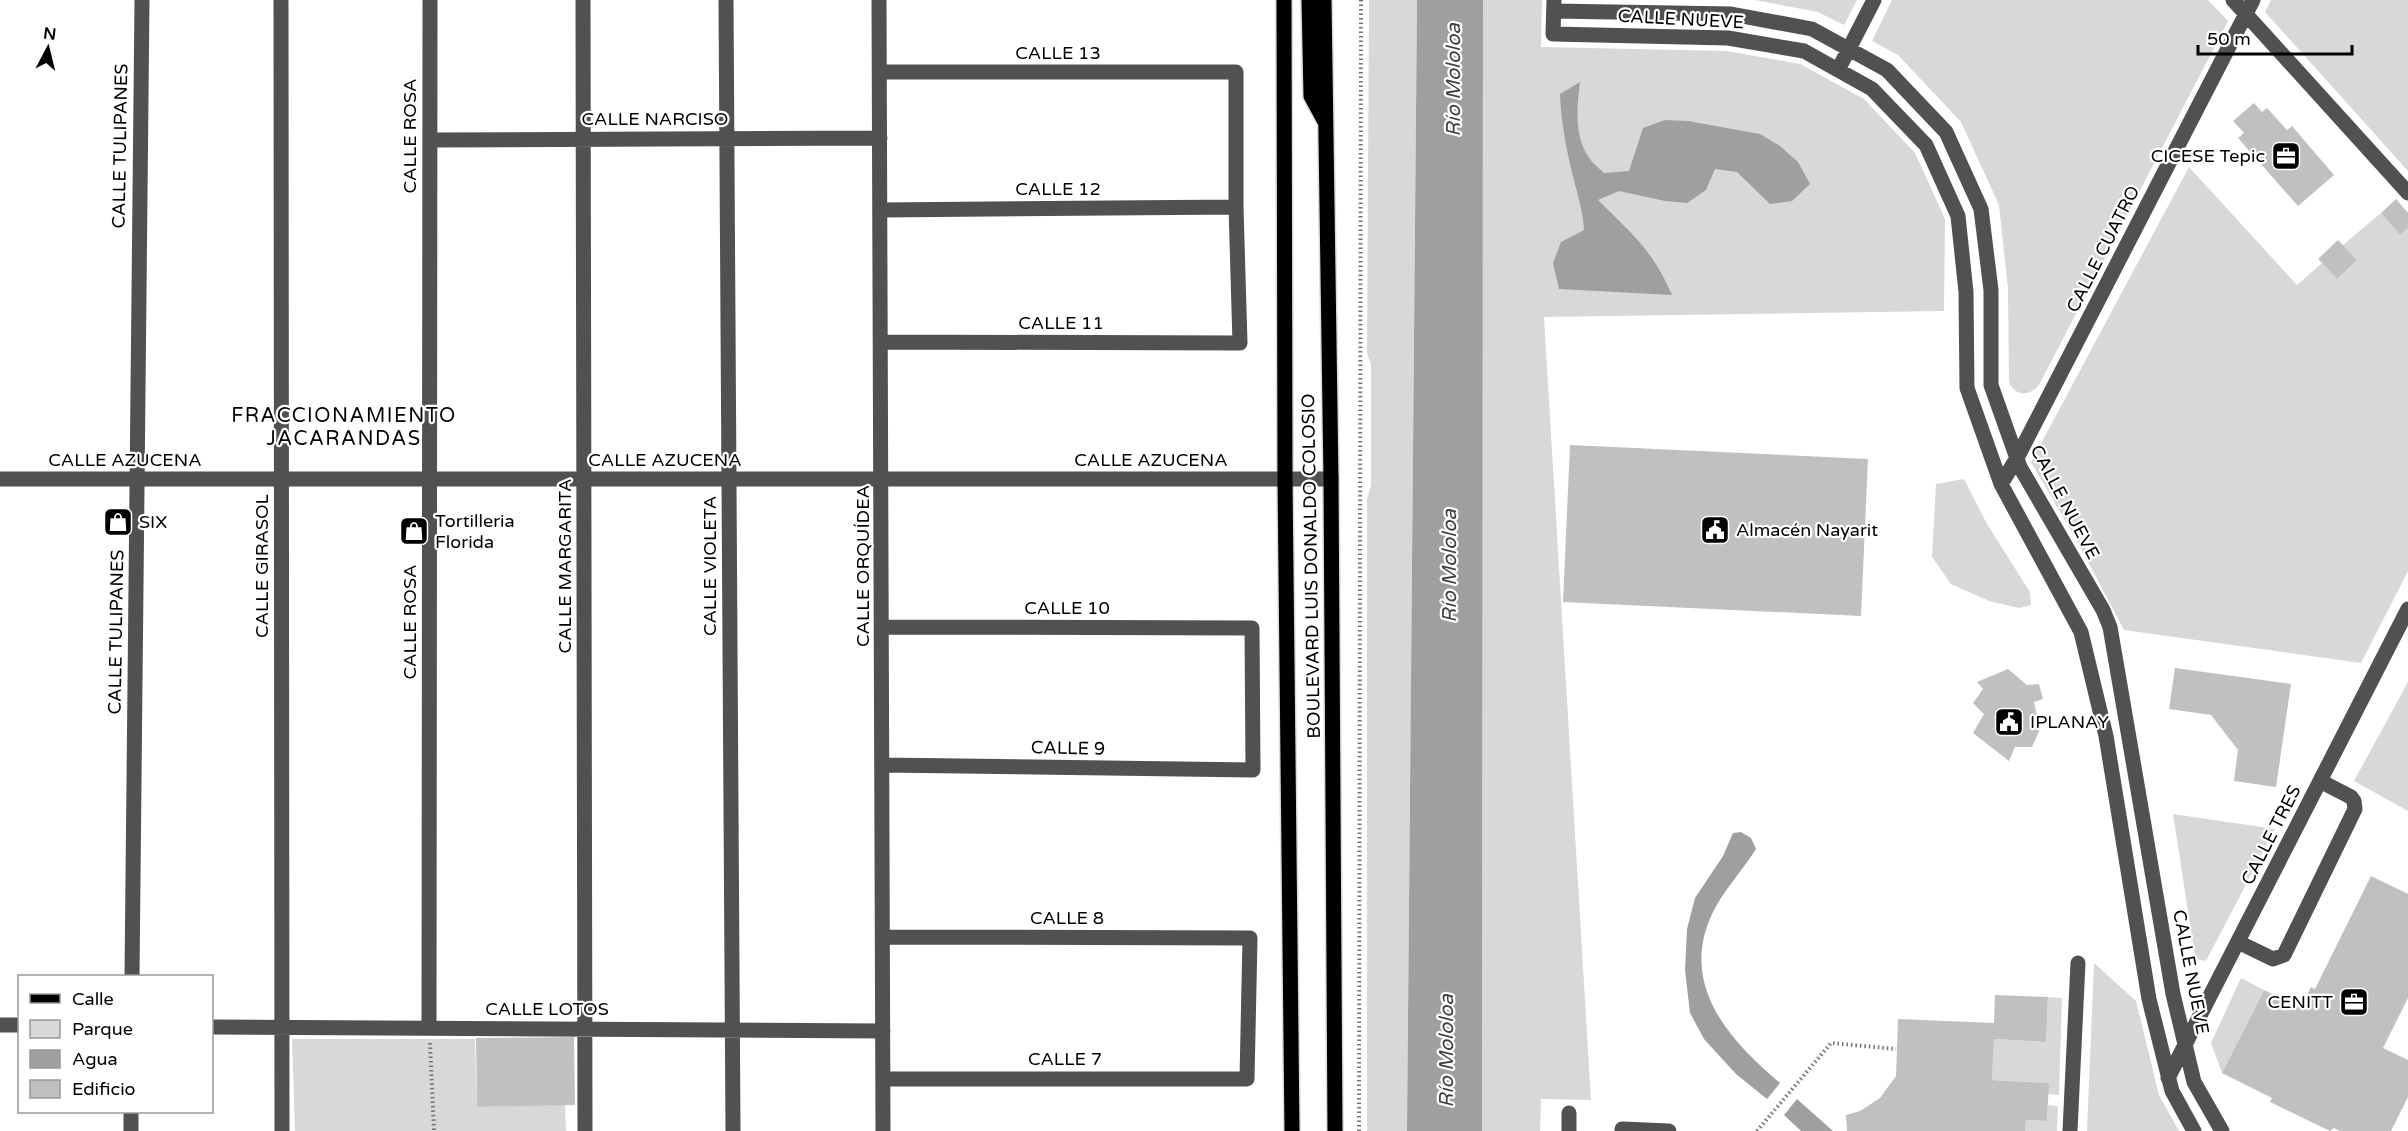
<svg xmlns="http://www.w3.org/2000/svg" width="2408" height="1131" font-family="'Varela Round',sans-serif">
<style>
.green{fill:#d8d8d8}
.water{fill:#9f9f9f}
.building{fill:#c0c0c0}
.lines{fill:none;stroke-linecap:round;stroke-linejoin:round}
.major-casing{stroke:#dbdbdb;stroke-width:18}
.path{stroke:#737373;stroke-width:4;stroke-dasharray:1.5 3;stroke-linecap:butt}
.minor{stroke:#515151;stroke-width:15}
.major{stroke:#000;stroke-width:15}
.labels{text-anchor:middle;stroke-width:4.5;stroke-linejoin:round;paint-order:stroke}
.street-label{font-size:18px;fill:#000;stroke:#fff}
.poi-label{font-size:18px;fill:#000;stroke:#fff;text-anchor:start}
.water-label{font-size:20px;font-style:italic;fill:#404040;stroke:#fff}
.neighbourhood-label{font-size:20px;letter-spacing:1.5px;fill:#000;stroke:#fff}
</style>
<rect width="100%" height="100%" fill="#fff"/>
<!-- green -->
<path class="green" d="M1369,0h48l-10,1131h-40v-632l4,-14v-120l-4,-12z
M1483,0h59l-1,47 186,4 73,13 64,35 51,54 30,66 -1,92 -400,6 47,783 -50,-1 -1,32h-58z
M1755,0h102l-13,25 -26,-13z
M1892,0h316l20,21 -189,364c-10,12 -24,11 -30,-3l-1,-93 -9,-84 -38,-83 -63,-67 -26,-14z
M2271,0h137v171l-143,-159z
M2189,167l108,118 25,-22 17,16 18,-19 -14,-15 38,-32 19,22 8,-7v343l-47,92 -237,-33 -47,-89 -46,-79z
M1964,479l23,45 43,68 1,13 -12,3 -30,-7 -38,-17 -19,-27 4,-73z
M2408,682v129l-54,-30z
M2173,814l102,15 -69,132 -9,-2 -2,-3z
M2094,963l42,38 23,94 20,36h-92z
M2241,978l23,12 -42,83 -11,-30z
M2048,997l14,1 -3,97 -11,-1v-11l-56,-3 2,-41 52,3z
M292,1039h183l2,68 88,-3 1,27h-271z
M2048,1105l10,1 -1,25h-32l1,-11 21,1z"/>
<!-- water -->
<path class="water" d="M1417,0h66l-1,1131h-75z
M1580,82c-3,24 -6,53 8,74 4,7 11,12 16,17l25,-2 14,-43 22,-8 23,1 72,13 20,12 18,16 12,22 -18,17 -22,3 -33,-32 -22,-3 -9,21 -19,13 -22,-2 -46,-10 -21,9c34,34 54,49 74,95l-113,-6 -6,-26 8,-21 23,-12c-1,-16 -4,-27 -8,-42 -8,-30 -15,-63 -16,-94z
M1741,832l10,6 5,11c-14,22 -33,42 -44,65 -33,71 17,126 68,169l-13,16 -31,-25 -32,-35 -14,-26 -5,-43 2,-41 8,-31 28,-42 10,-23z
M1797,1099l36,32h-32l-17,-16z"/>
<!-- building -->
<path class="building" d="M2254,103l8,9 5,-4 20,22 5,-4 42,49 -36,31 -60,-68 6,-5 -11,-12z
M2396,199l12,14v15l-8,7 -19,-22z
M2338,240l19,20 -19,19 -20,-20z
M1570,445l298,14 -7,157 -298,-14z
M2175,668l116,16 -15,103 -42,-6 4,-31 -27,-35 -42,-6z
M2008,669l19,16 12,-1 4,15 -9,3 6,27 -8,18h-17l-6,14 -36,-28 11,-19 -11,-11 10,-14 -6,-7z
M2371,876l37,18v104l-25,50 25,12v37l-17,34h-51l-6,-3 -4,3 -60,-29 2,-4 -50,-25 42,-83 37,18 10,-21 4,2z
M1995,995l53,2 -2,45 -52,-3 -2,41 57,3 -2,38 -21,-1 -1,11h-178l-1,-16 14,-4 20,-13 16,-22 2,-57 96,4z
M574,1037l1,68 -98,2 -1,-69z"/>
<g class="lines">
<!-- major casing -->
<g class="major-casing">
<path id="major" d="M1284,0l1,479 7,652
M1309,0l2,96 13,24
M1324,0l7,479 4,652"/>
</g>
<!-- path -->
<path class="path" d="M430,1043l4,88
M1359,1131l2,-1131
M1757,1131l74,-88 65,6"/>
<!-- minor -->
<path class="minor" d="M281,0l1,1131
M583,0l2,1131
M726,0l7,1131
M879,0l4,1131
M1554,0l-1,34 175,4 76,13 68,38 54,56 32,71 8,76 1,96 34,96 80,148 25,104 43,263 23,92 22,40
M2233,0l175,193
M1554,11l177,3 81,15 75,41 59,62 35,77 10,81v95l29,82 83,143 7,17 63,367 21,88 28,49
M1838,70l36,-70
M880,72h356v135l4,136 -358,-1
M430,140l450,-2
M881,210l355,-3
M0,479h1331
M2001,484l16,-26 236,-458
M883,627l369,1 1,142 -370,-5
M2238,942l35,17 11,-4 71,-146 -1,-8 -3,-4 -31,-16
M132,976l10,-976
M0,1025h20
M212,1027l671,4
M429,1028l1,-1028
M2168,1078l240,-469
M883,1079h364l3,-141 -367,-1
M131,1131v-19
M1569,1131v-18
M1622,1131v-2l47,2
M2070,1131l8,-168"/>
<!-- major -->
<use href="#major" class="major"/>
</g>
<!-- icons -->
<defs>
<g id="office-square" transform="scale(1.5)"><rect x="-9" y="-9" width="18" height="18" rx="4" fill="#000" stroke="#fff"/><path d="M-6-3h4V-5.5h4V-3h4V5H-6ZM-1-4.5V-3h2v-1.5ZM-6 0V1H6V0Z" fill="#fff"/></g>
<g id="shop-square" transform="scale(1.5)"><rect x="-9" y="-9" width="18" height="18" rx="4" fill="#000" stroke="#fff"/><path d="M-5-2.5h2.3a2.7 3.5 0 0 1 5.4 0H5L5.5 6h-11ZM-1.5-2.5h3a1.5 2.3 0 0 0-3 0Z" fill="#fff"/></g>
<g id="civic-square" transform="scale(1.5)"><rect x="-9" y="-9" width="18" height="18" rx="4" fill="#000" stroke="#fff"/><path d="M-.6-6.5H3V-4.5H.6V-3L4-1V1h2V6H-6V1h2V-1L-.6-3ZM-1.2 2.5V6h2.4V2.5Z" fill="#fff"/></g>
</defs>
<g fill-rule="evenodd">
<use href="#office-square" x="2286" y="156"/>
<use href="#shop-square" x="118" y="522"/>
<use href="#civic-square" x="1715" y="530"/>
<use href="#shop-square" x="414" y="531"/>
<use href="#civic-square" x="2009" y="722"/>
<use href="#office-square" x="2354" y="1002"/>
</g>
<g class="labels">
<!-- street labels -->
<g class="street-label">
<text transform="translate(1681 19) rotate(3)" y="6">CALLE NUEVE</text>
<text x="1058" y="59">CALLE 13</text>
<text x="655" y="125">CALLE NARCISO</text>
<text transform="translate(410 136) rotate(-90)" y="6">CALLE ROSA</text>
<text transform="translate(120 146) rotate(-89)" y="6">CALLE TULIPANES</text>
<text x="1058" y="195">CALLE 12</text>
<text transform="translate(2103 249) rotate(-63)" y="6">CALLE CUATRO</text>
<text x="1061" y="329">CALLE 11</text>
<text x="125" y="466">CALLE AZUCENA</text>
<text x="665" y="466">CALLE AZUCENA</text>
<text x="1151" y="466">CALLE AZUCENA</text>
<text transform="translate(2065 502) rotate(62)" y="6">CALLE NUEVE</text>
<text transform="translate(262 566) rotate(-90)" y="6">CALLE GIRASOL</text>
<text transform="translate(565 566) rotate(-90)" y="6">CALLE MARGARITA</text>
<text transform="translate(710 566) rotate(-90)" y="6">CALLE VIOLETA</text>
<text transform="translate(863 566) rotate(-90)" y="6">CALLE ORQUÍDEA</text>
<text transform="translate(1311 566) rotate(-91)" y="6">BOULEVARD LUIS DONALDO COLOSIO</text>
<text x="1067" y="614">CALLE 10</text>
<text transform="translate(410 622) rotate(-90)" y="6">CALLE ROSA</text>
<text transform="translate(116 632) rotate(-89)" y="6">CALLE TULIPANES</text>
<text transform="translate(1068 748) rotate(1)" y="6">CALLE 9</text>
<text transform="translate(2271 835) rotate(-63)" y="6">CALLE TRES</text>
<text x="1067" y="924">CALLE 8</text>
<text transform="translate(2191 972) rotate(79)" y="6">CALLE NUEVE</text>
<text x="547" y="1015">CALLE LOTOS</text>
<text x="1065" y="1065">CALLE 7</text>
</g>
<!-- poi labels -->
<g class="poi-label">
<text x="2265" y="162" text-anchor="end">CICESE Tepic</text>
<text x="435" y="527">Tortilleria<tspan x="435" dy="21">Florida</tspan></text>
<text x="139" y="528">SIX</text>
<text x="1736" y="536">Almacén Nayarit</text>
<text x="2030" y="728">IPLANAY</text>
<text x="2333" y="1008" text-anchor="end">CENITT</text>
</g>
<!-- water labels -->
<g class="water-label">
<text transform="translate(1453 80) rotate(-90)" y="7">Río Mololoa</text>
<text transform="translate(1449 566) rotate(-90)" y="7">Río Mololoa</text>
<text transform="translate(1446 1051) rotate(-90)" y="7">Río Mololoa</text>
</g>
<!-- neighbourhood labels -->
<g class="neighbourhood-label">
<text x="344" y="422">FRACCIONAMIENTO<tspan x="344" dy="23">JACARANDAS</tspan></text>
</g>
</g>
<!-- legend -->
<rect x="18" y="975" width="195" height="138" fill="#ffffff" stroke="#999999" stroke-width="1.5"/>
<rect x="30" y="994" width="30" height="9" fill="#000000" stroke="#999999" stroke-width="1.5"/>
<text x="72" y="1005" font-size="18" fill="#000000">Calle</text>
<rect x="30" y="1020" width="30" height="18" fill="#d8d8d8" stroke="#999999" stroke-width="1.5"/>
<text x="72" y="1035" font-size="18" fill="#000000">Parque</text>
<rect x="30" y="1050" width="30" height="18" fill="#9f9f9f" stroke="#999999" stroke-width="1.5"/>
<text x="72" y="1065" font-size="18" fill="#000000">Agua</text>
<rect x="30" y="1080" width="30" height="18" fill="#c0c0c0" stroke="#999999" stroke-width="1.5"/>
<text x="72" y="1095" font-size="18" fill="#000000">Edificio</text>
<!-- north arrow -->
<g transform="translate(48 48) rotate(7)" stroke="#ffffff" stroke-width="4.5" paint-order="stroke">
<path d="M0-4.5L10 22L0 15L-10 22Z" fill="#000000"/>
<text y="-9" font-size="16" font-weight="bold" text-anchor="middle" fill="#000000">N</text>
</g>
<!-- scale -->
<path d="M2198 45v9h154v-9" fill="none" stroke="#000000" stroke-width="3"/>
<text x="2207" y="45" font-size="18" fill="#000000" stroke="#ffffff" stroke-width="4.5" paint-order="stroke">50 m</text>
</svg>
